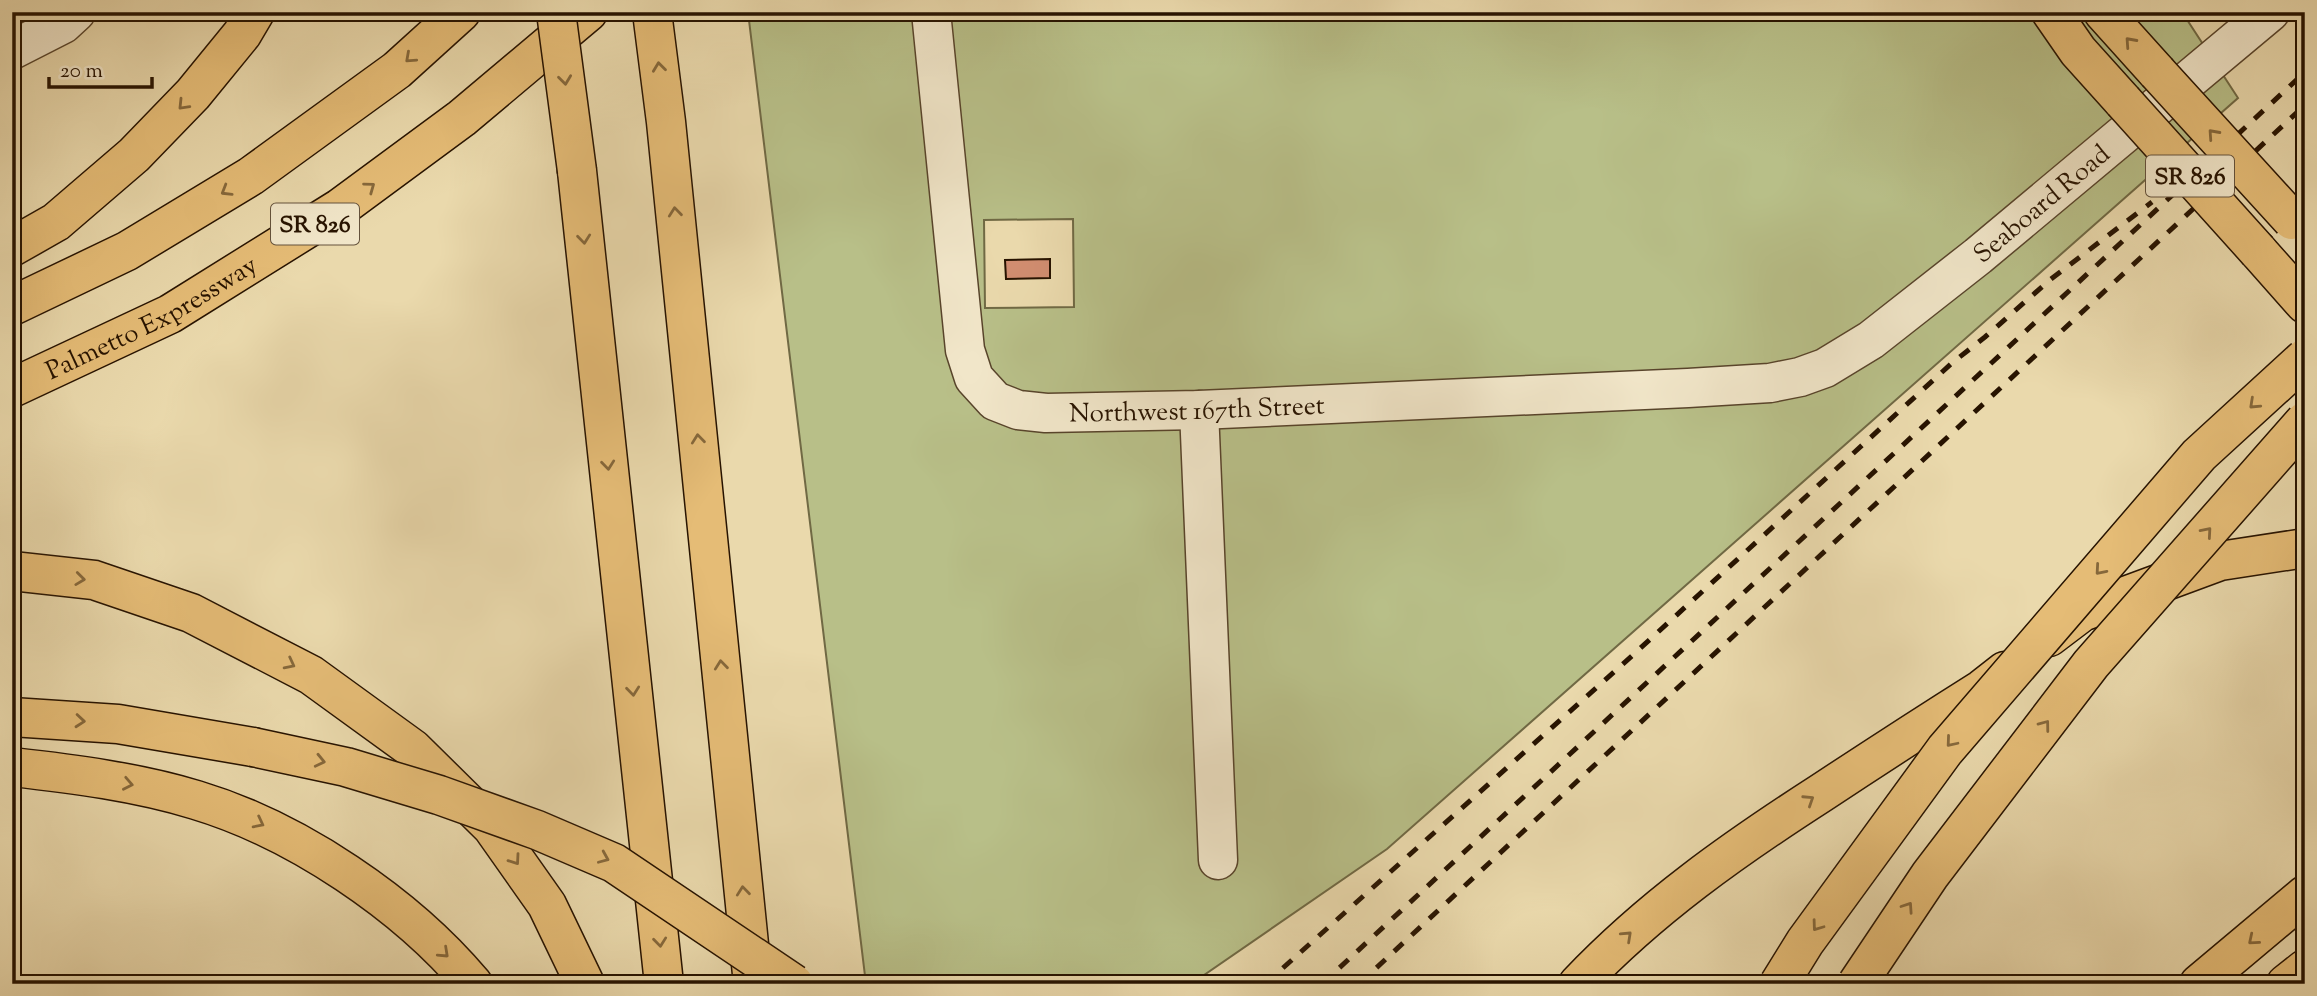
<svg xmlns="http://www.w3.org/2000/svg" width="2317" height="996" font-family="'Sorts Mill Goudy',serif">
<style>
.green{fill:#b8bf88;stroke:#706944;stroke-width:2;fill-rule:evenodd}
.building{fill:#d18d70;stroke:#271300;stroke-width:2}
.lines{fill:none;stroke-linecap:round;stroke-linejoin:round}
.minor-casing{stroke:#58442b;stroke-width:41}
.major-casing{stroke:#271300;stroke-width:41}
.highway-casing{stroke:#271300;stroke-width:41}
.minor{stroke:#f1e6c9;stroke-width:38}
.major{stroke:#e5bc76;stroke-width:38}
.highway{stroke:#e5bc76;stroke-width:38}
.rail{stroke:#271300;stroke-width:5;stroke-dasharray:12 12;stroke-linecap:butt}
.highway-bridge-casing{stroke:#271300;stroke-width:41;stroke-linecap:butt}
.highway-bridge{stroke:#e5bc76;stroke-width:38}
.oneway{stroke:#86683b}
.labels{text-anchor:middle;stroke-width:5;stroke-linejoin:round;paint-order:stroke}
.shield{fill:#f1e6c9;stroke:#64523c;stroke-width:2}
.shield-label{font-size:24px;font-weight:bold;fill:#271300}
.street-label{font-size:26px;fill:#271300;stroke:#f1e6c9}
</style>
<rect width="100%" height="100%" fill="#ead9ac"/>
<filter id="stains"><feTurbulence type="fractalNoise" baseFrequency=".00286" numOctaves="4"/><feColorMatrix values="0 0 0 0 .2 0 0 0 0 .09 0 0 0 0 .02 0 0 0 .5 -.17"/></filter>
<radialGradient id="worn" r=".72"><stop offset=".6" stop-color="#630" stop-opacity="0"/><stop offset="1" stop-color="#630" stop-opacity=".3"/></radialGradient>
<!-- green -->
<path class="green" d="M748,12h1434l56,86 -851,751 -196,135h-325zM1073,219l1,88 -89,1 -1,-88z"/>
<!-- building -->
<path class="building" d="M1050,259v19l-44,1 -1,-19z"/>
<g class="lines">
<!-- minor casing -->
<g class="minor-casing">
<g id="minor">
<path id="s1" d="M931,12l34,338 9,28 21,23 23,9 28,3 153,-3 489,-22 82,-5 30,-6 25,-9 46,-28 107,-84 292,-244"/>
<path d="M12,50l51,-26 13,-12"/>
<path d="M1199,410l19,450"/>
</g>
</g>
<!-- major casing -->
<g class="major-casing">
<path id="major" d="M2199,984l106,-89
M2286,984l19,-15"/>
</g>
<!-- highway casing -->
<g class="highway-casing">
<g id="highway">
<path d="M652,12l14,110 87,862"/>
<path d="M2051,12l27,39 45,50"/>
<path d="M2103,12l54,60"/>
<path d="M577,171l87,813"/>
<path d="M12,247l44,-25 78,-67 59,-61 49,-60 13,-22"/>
<path d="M2258,251l47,53"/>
<path d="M12,306l115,-55 124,-75 146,-106 64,-58"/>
<path id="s2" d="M12,388l158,-74 170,-106 122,-90 126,-106"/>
<path d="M12,571l82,9 97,33 120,62 102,74 79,78 55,78 38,79"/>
<path d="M2049,637l33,-25 138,-51 85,-13"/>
<path d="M12,717l106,7 135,23"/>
<path d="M12,767c62,7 125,15 184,33 100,30 210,104 277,184"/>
<path d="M1578,984c72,-76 156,-135 243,-191 53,-35 107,-70 161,-104l23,-18"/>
</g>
</g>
<!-- minor -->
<use href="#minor" class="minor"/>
<!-- major -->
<use href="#major" class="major"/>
<!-- highway -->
<use href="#highway" class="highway"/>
<!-- rail -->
<path class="rail" d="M1265,984l369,-330 318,-291 33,-26 66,-58 101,-77
M1322,984l983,-912
M1359,984l946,-879"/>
<!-- highway-bridge casing -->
<g class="highway-bridge-casing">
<path id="highway-bridge" d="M556,12l21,159
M2157,72l135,148
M2123,101l135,150
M253,747l93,20 93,28 98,35 77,33 180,121
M1779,984l26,-42 140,-192 254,-295 106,-97
M1857,984l73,-109 161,-211 214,-243"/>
</g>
<!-- highway-bridge -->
<use href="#highway-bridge" class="highway-bridge"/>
</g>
<!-- one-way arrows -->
<defs><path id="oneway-chevron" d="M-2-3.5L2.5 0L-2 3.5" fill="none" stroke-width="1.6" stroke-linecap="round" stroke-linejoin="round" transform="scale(1.75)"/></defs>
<g class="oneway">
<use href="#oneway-chevron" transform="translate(2130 42) rotate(-132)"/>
<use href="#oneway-chevron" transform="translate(410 58) rotate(138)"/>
<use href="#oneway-chevron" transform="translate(659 67) rotate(-97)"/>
<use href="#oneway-chevron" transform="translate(565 80) rotate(83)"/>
<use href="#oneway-chevron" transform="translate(183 105) rotate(134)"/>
<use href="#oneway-chevron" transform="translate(2213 134) rotate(-132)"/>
<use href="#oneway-chevron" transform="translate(370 187) rotate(-36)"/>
<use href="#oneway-chevron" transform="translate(226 191) rotate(149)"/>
<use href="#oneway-chevron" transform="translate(675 212) rotate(-96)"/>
<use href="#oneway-chevron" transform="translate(584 239) rotate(84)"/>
<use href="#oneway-chevron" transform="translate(2254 404) rotate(137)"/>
<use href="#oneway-chevron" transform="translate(698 439) rotate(-96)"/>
<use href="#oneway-chevron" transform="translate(608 465) rotate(84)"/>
<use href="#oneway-chevron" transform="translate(2207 532) rotate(-49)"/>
<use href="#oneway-chevron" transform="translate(2100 570) rotate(131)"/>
<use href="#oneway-chevron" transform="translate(80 579) rotate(7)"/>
<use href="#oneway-chevron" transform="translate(290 664) rotate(27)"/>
<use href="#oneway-chevron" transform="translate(721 665) rotate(-96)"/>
<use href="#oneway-chevron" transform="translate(633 691) rotate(84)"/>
<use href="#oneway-chevron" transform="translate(80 721) rotate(5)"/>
<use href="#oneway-chevron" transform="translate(2045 725) rotate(-53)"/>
<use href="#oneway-chevron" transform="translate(1951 742) rotate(130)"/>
<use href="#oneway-chevron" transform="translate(320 761) rotate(13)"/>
<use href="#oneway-chevron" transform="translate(128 784) rotate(11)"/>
<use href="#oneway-chevron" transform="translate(1809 800) rotate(-33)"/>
<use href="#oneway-chevron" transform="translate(259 823) rotate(27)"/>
<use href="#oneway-chevron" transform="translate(604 858) rotate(23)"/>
<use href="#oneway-chevron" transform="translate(515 860) rotate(55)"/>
<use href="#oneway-chevron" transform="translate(743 891) rotate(-96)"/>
<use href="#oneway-chevron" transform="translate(1908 907) rotate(-56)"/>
<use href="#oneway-chevron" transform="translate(1817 926) rotate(126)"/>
<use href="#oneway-chevron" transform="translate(1627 936) rotate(-43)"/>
<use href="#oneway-chevron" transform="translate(2253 940) rotate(140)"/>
<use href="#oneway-chevron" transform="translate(660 942) rotate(84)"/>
<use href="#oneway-chevron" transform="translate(444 953) rotate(43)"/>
</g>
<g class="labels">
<!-- shield labels -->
<g class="shield">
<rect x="2146" y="155.5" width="88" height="41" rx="5"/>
<rect x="271" y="203.5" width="88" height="41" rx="5"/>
</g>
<g class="shield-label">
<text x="2190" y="184">SR 826</text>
<text x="315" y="232">SR 826</text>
</g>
<!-- street labels -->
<g class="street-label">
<text dy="9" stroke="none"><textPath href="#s1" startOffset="1507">Seaboard Road</textPath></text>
<text dy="9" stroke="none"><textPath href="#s2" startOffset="156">Palmetto Expressway</textPath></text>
<text dy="9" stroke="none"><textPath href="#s1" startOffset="604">Northwest 167th Street</textPath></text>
</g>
</g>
<!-- margin -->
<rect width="2317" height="996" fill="none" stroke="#ead9ac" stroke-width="42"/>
<rect x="14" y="14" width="2289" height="968" fill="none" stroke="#271300" stroke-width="3.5"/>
<rect x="21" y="21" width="2275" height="954" fill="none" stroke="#271300" stroke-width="2"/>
<!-- scale -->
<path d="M49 77v10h103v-10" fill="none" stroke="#271300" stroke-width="3.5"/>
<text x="60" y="77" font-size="21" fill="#271300" stroke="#f1e6c9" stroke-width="5" paint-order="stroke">20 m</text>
<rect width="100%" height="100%" filter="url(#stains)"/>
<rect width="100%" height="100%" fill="url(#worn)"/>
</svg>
